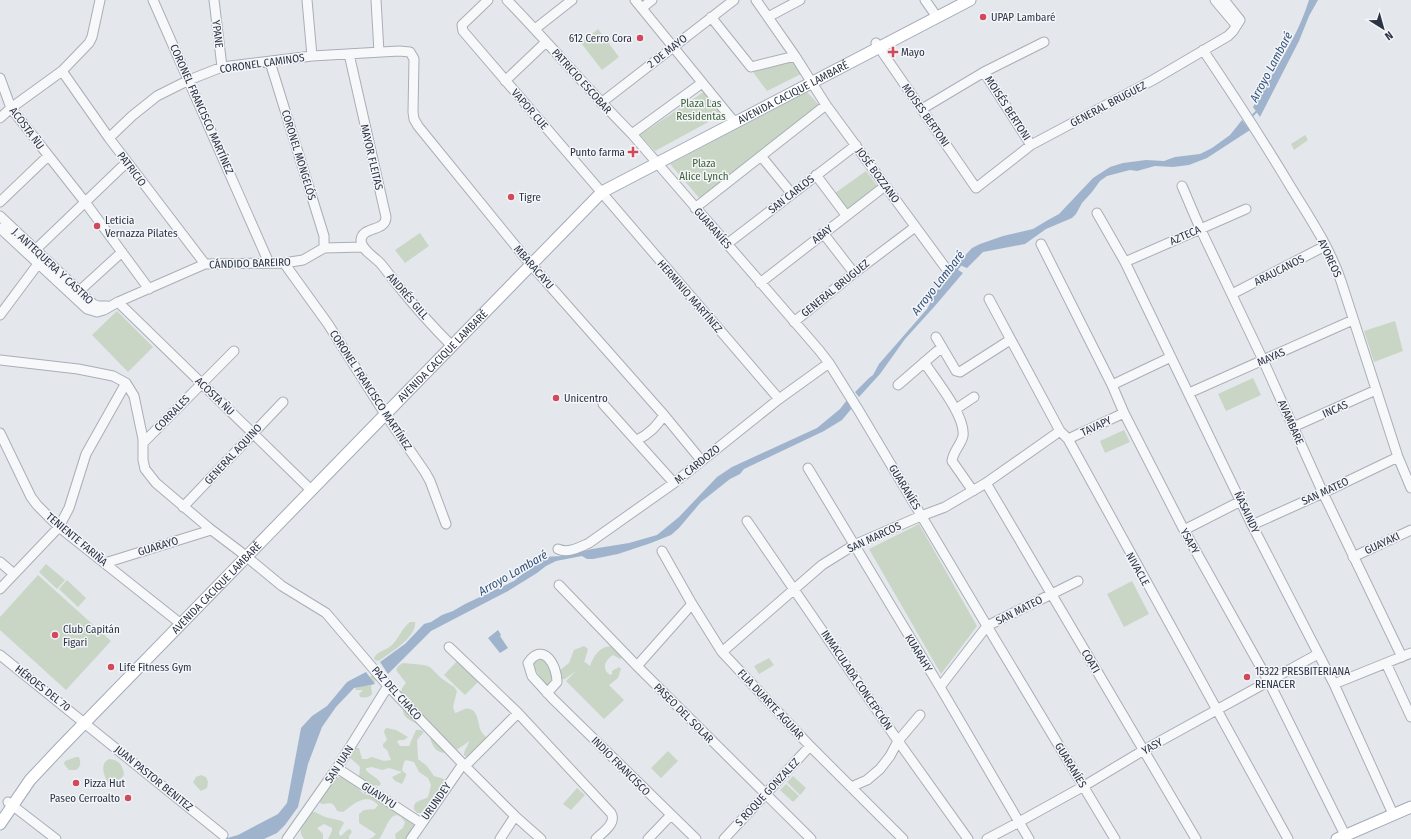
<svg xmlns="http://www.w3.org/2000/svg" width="1411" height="839" font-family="'Fira Sans Condensed',sans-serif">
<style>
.green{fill:#c9d6c5}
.water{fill:#9fb4cc}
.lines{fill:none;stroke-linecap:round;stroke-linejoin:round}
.stream{stroke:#9fb4cc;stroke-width:2}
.minor-casing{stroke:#a9aeb7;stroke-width:11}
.major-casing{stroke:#a3abb8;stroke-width:13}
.minor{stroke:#f7f8fa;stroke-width:9}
.major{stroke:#fff;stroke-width:11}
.poi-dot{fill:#d1495b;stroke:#f4f6f9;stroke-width:1.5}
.labels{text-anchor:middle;stroke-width:3;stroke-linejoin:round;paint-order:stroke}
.poi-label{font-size:11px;fill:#2b3445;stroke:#f4f6f9;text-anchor:start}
.street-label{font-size:11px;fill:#2b3445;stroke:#f4f6f9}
.park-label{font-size:11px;fill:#3f6138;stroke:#f4f6f9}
.water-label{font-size:12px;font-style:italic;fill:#34527a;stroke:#f4f6f9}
</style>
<rect width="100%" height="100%" fill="#e4e7ec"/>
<!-- green -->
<path class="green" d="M598,29l21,28 -17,13 -21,-27z
M793,61l8,13 -34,17 -14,-19z
M705,91l18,23 -68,37 -15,-16z
M807,92l13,14 -119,94 -31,-36z
M1305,135l3,5 -14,10 -3,-6z
M866,171l12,16 -31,23 -12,-17z
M420,233l9,13 -24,17 -10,-13z
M117,311l36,36 -25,25 -36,-37z
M1395,321l8,30 -29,11 -10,-31z
M1253,378l8,17 -35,16 -8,-17z
M1124,430l6,12 -25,11 -5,-12z
M919,524l58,102 -36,48 -72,-125z
M46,564l19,16 -8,9 -18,-17z
M38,575l73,66 -45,49 -66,-60v-13z
M67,580l19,18 -8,9 -19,-18z
M1132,581l17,33 -25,13 -17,-33z
M410,622h5c2,15 -25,31 -36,39l-4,-1 -1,-2c3,-7 13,-8 18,-13 7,-7 10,-17 18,-23z
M584,646l4,3 -4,14 1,-1 5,4c4,-12 11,-21 25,-20l7,11 -2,2 -7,-4c-8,5 -12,14 -3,20l2,-1v-3l7,-4 2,2 -3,9 -9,7 15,15 -20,19 -38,-38 10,-10 -11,8 -6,1 -9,6 -5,-2 -13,-19 2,-7 8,-3 13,19 14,-11 5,-13z
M769,658l5,7 -15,9 -5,-8z
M458,660l21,21 -14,14 -21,-20z
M403,663l21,2 6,2 11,11 13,9 3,4 -4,16 2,6c5,-1 10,-6 15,-4 8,2 8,14 10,20 2,5 7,8 9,13 -1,10 -9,18 -19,18l-6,-5c0,-6 4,-8 5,-14 -8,7 -26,19 -35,6 -4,-6 -4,-14 -10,-19 -6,-6 -22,-7 -21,-20 0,-2 1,-3 1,-5 0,-10 -7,-10 2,-20l-10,-13 2,-4z
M372,675h3l1,2 -1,5 -4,4 1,8c-3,4 -8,4 -12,3l-1,-3 4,-4h-8l1,-2z
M387,728l9,2 12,7 -4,3h-5l-2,2 3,4h9l7,-16h5l3,2 -7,8 1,19 9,7 7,10 10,3 2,3 -10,11 -5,10 -8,10h-6l-3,-4c-1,-9 8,-8 14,-12l3,-12 -3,-7 -9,-6 -5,-10 -8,-2 -2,2 -2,8 4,4v2l-4,8 -7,-3 -3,-4 10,-5 -13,-4 -7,2 -10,-3 -6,1v2c4,5 13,8 15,14l-2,2 -11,-2 -9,-6 1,-11c-5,-7 -19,-10 -4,-19h3l3,11h5l5,-2 12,4 7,-1 -4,-10 -4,-3v-3l4,-4 -3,-8 1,-3z
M668,751l10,10 -17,17 -10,-10z
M76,757h3c2,5 2,10 -3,13h-7l-5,-6 1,-3z
M109,759c10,1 14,6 15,16l-5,6 -11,1c-5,-7 -8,-19 1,-23z
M201,775l5,2 2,5 -1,6 -6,3 -5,-5 -3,-4 3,-5z
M341,776c9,0 15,12 22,17 6,4 16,3 21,6 8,5 4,12 17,12l8,10 8,3 -9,15h-12l-1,-5 8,-6 2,-6c-14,-20 -19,10 -26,17h-11l4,-1 4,-4 -17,-11v-9l5,-4 11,-1 3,-4c-12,-13 -24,-1 -35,7l-6,-1c-4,-9 -5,-8 -14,-7l-3,-1c0,-13 11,-21 21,-27z
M793,776l13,12 -6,7 -13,-13z
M786,784l13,12 -6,6 -13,-12z
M577,788l8,7 -14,15 -8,-6z
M309,812h6l10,5 17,4 2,2 -5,9v2l2,2 6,-6 3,-1 2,3 -3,4v3h-21l4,-8v-3l-8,-4 -7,4 6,6v5h-19l-3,-5 -1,-9z"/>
<!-- water -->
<path class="water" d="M1309,0h9l-9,16 -10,25 -39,76 -7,-10c20,-35 44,-68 56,-107z
M1242,120l8,10 -43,28 -18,7 -16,2 -18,-1 -18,5 -7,-1 -23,6 -7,5 -8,11 -10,11 -6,11 -4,4 -26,11 -21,15 -42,8 -16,16 -10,-4 15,-16 8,-4 23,-8 30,-7 15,-9 11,-6 34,-36 17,-11 13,-4 23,-3 18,1 11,-4 25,-3 12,-6 18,-13z
M955,268l8,5 -29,34 -29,32 -25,35 -21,23 -4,-5 14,-14 4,-3 6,-11 48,-55 9,-17z
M847,400l5,8 -10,12 -18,11 -80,38 -4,5 -10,5 -29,23 -22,26 -8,7 -20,8 -33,11 -25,5h-6l-5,-3 -26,5 -10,5 -9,7 -29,18 -77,40 -43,43 -8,-12 25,-18 19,-20 7,-2 11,-7 11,-4 12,-7 49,-23 29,-24 19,-1 30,-7 37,-6 28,-8 22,-18 38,-40 15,-10 85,-39 23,-19z
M498,630l3,5 -1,1 8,12 -8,5 -12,-15z
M366,672l9,12 -21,4 -18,19 -14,20 -14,37 -10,43 -13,18 -8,8 -13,6h-40l14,-4 40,-21 9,-11 14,-75 11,-12 15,-10 20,-24z"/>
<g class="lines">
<!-- stream -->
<path class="stream" d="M1251,117l7,-7
M956,271l6,-8"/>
<!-- minor casing -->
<g class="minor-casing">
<path id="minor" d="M153,0l116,263
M214,0l8,67
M307,0l5,56
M376,0l3,52
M488,0l-26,25 1,6 316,368
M507,0c43,44 82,91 125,134l187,216 10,13 30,48 128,215 128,213
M635,0l96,118 5,4
M756,0l39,56 31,49 119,162
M925,0l12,17
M1215,0l21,25
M642,8l10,-8
M711,17l40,50 44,-11
M768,17l32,-17
M535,29l37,-29
M876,43l100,145 55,-43 122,-65 75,-44 5,-5 7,-11 -16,-20
M1203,50c31,46 61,92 89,139 18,29 38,59 49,92l57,176 13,31
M349,54l37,163c0,15 -24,9 -25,23 0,10 14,17 20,24 6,7 12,16 19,24 16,20 34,40 52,58
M270,62l54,174v12
M62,71l47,67 96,126
M984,72l47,73
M0,78l11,30 74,94 64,87
M505,81l41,-39
M601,103l133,-103
M922,109l62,-37 60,-30
M0,118l11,-10 51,-37 27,-28 3,-6 8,-37
M632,134l70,-51
M109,138l23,-22 25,-20 32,-16 33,-13 90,-11 87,-5 11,1 4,7 -1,53 1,7 4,7 109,134 137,155 37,45
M761,156l31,38
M816,175l30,40
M1182,186l18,42 63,132 60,133 79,164
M0,202l48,-46
M695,208l131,-103
M1097,213l28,49 127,263 82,159 59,130
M0,216l93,88 5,2h9
M0,228l87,81 10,3 7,-2 14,-8 87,-38 79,-1 19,-3 21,-12 39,-1
M823,233l31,40
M727,244l129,-99
M1041,244l71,141 12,28 60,117 85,152 76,153
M31,254l96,-92
M1125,262l121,-53
M284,263l44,61 57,90 40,58 5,9 16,43
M760,283l125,-97
M76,294l46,-42
M1232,294l93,-48
M989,299l71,132 8,8 220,400
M118,302l151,147 42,41
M0,315l38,-51
M794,322l60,-49 61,-46
M936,337l20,34 4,1 50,-32
M0,360l78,9 35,7 13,7 8,13 9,43v21l2,9 11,14 53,45 33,25 40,33 44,27 62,73 77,80 50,50 26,23
M924,362c11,17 42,54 39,74 -2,9 -10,15 -11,25l21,30
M898,385l44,-38
M1112,385l59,-28
M1189,393l164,-73
M603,404l71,79
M956,409l18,-12
M1293,427l83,-37
M0,433l31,64 6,8 22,22 122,97
M1068,439l56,-26
M637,440c12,-6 19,-13 27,-25
M143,443l91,-92
M808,468l132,219 89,152
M986,483l210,356
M183,507l100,-105
M747,521l151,220 70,98
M1252,525l71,-32 75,-36
M1184,530l57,-29
M558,549c10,5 22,-2 31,-6l85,-60 105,-84 50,-36
M662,551l30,53 30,48 88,94 93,93
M1353,557l58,-27
M0,562l14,12
M105,563l106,-33
M559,585l78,81 174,173
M0,589l59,-62 10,-19 17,-54 40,-71
M449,647l69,66 93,100c6,10 -8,19 -15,26
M722,652l100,-87 32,-20 67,-29 24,-9 41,-24 74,-52
M0,655l223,180
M1386,663l25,54
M637,666l55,-62
M1334,684l77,-31
M940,687l47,-61 91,-45
M547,693l10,-11c0,-17 -14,-41 -29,-19l4,13 20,22 144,141
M465,766l53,-53
M337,768l84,55
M851,787l16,-7 13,-11 10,-13 8,-15 22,-26
M8,802l48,37
M287,839l50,-71 51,-82
M411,839l52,-75
M500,839l15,-23
M648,839l23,-24
M724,839l86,-93
M987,839l32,-17 65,-36 60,-36 174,-96"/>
</g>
<!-- major casing -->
<g class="major-casing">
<g id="major">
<path id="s1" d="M0,824l30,-44 32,-34 540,-554 368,-192"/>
<path d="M1337,839l74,-32"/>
</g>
</g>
<!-- minor -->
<use href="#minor" class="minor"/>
<!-- major -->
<use href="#major" class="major"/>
</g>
<!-- markers -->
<g class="poi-dot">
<circle cx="983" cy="17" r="4"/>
<circle cx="640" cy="38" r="4"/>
<path d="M891 46h4v4h4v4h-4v4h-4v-4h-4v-4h4z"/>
<path d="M631 146h4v4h4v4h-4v4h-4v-4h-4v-4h4z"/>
<circle cx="511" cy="197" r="4"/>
<circle cx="97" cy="226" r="4"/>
<circle cx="556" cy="398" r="4"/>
<circle cx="55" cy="635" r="4"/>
<circle cx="111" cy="667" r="4"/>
<circle cx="1247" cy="677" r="4"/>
<circle cx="76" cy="783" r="4"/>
<circle cx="128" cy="798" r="4"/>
</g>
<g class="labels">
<!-- poi labels -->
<g class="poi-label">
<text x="991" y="21">UPAP Lambaré</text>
<text x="632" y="42" text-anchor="end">612 Cerro Cora</text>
<text x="901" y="56">Mayo</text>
<text x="625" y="156" text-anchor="end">Punto farma</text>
<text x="519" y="201">Tigre</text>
<text x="105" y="224">Leticia<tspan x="105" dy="13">Vernazza Pilates</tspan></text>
<text x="564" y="402">Unicentro</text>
<text x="63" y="633">Club Capitán<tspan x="63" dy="13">Figari</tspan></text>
<text x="119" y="671">Life Fitness Gym</text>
<text x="1255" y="675">15322 PRESBITERIANA<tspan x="1255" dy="13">RENACER</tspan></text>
<text x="84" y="787">Pizza Hut</text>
<text x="120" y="802" text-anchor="end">Paseo Cerroalto</text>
</g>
<!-- street labels -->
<g class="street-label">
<text transform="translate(218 34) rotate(83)" y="4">YPANE</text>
<text transform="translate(667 51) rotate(-38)" y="4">2 DE MAYO</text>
<text transform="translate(262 63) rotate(-8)" y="4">CORONEL CAMINOS</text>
<text transform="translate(582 81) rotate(48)" y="4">PATRICIO ESCOBAR</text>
<text dy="4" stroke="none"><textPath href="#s1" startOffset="1089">AVENIDA CACIQUE LAMBARÉ</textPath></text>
<text transform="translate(1108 104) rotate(-28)" y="4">GENERAL BRUGUEZ</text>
<text transform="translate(1008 108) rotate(57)" y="4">MOISÉS BERTONI</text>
<text transform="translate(202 109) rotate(66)" y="4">CORONEL FRANCISCO MARTÍNEZ</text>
<text transform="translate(530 109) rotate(49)" y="4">VAPOR CUE</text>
<text transform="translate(926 115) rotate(55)" y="4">MOISES BERTONI</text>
<text transform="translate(27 128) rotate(53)" y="4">ACOSTA ÑU</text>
<text transform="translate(299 155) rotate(73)" y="4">CORONEL MONGELÓS</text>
<text transform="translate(372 157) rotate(77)" y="4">MAYOR FLEITAS</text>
<text transform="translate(132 169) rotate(53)" y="4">PATRICIO</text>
<text transform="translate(878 175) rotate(54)" y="4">JOSÉ BOZZANO</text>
<text transform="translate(791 194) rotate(-38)" y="4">SAN CARLOS</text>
<text transform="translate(713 228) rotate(49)" y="4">GUARANÍES</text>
<text transform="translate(822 234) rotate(-38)" y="4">ABAY</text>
<text transform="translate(1185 235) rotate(-24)" y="4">AZTECA</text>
<text transform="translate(1330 258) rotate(65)" y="4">AYOREOS</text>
<text transform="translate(250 263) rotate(-2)" y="4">CÁNDIDO BAREIRO</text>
<text transform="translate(53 266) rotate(43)" y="4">J. ANTEQUERA Y CASTRO</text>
<text transform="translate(534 267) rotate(49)" y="4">MBARACAYU</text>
<text transform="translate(1279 270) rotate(-27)" y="4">ARAUCANOS</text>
<text transform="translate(835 288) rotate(-39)" y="4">GENERAL BRUGUEZ</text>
<text transform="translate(408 296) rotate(49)" y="4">ANDRÉS GILL</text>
<text transform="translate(690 296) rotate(49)" y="4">HERMINIO MARTÍNEZ</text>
<text dy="4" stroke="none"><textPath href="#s1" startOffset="645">AVENIDA CACIQUE LAMBARÉ</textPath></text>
<text transform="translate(1271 357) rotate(-24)" y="4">MAYAS</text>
<text transform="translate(371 390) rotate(57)" y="4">CORONEL FRANCISCO MARTÍNEZ</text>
<text transform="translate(215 396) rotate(44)" y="4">ACOSTA ÑU</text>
<text transform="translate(1335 409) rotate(-24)" y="4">INCAS</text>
<text transform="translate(172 413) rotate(-46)" y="4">CORRALES</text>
<text transform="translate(1291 422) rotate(66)" y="4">AVAMBARE</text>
<text transform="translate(1096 426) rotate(-25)" y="4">TAVAPY</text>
<text transform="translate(233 454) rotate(-47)" y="4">GENERAL AQUINO</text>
<text transform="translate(697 464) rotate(-39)" y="4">M. CARDOZO</text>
<text transform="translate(905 487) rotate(59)" y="4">GUARANÍES</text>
<text transform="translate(1325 491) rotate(-25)" y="4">SAN MATEO</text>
<text transform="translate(1247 512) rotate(65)" y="4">ÑASAINDY</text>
<text transform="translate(874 537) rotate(-25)" y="4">SAN MARCOS</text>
<text transform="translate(77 539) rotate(40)" y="4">TENIENTE FARIÑA</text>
<text transform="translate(1190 541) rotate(61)" y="4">YSAPY</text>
<text transform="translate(1382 543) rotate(-25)" y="4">GUAYAKI</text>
<text transform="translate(158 546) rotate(-17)" y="4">GUARAYO</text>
<text transform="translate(1138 569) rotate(61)" y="4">NIVACLE</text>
<text dy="4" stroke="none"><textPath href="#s1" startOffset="321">AVENIDA CACIQUE LAMBARÉ</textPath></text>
<text transform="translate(1019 610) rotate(-27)" y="4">SAN MATEO</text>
<text transform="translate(919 653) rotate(59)" y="4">KUARAHY</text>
<text transform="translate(1091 661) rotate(59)" y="4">COATI</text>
<text transform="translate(857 680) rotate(56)" y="4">INMACULADA CONCEPCIÓN</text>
<text transform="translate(43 688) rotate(38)" y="4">HÉROES DEL 70</text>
<text transform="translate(397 693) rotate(48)" y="4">PAZ DEL CHACO</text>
<text transform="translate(771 704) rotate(47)" y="4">FLIA DUARTE AGUIAR</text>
<text transform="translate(684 713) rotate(45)" y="4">PASEO DEL SOLAR</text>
<text transform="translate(1152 746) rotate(-29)" y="4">YASY</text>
<text transform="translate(339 764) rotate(-57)" y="4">SAN JUAN</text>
<text transform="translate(1071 765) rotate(59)" y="4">GUARANÍES</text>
<text transform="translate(621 766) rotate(45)" y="4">INDIO FRANCISCO</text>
<text transform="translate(154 778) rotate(39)" y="4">JUAN PASTOR BENITEZ</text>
<text transform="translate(767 792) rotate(-47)" y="4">S ROQUE GONZALEZ</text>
<text transform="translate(379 795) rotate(33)" y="4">GUAVIYU</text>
<text transform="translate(436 801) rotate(-55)" y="4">URUNDEY</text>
</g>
<!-- park labels -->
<g class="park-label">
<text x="701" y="107">Plaza Las<tspan x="701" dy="13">Residentas</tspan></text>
<text x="704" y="167">Plaza<tspan x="704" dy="13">Alice Lynch</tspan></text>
</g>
<!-- water labels -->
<g class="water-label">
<text transform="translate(1271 67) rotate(-62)" y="4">Arroyo Lambaré</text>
<text transform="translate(938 283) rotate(-52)" y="4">Arroyo Lambaré</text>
<text transform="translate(513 573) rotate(-30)" y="4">Arroyo Lambaré</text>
</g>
</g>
<!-- north arrow -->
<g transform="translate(1383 28) rotate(143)" stroke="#f4f6f9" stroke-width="3" paint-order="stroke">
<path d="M0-3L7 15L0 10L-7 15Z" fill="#2b3445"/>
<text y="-6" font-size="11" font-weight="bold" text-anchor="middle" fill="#2b3445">N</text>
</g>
</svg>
